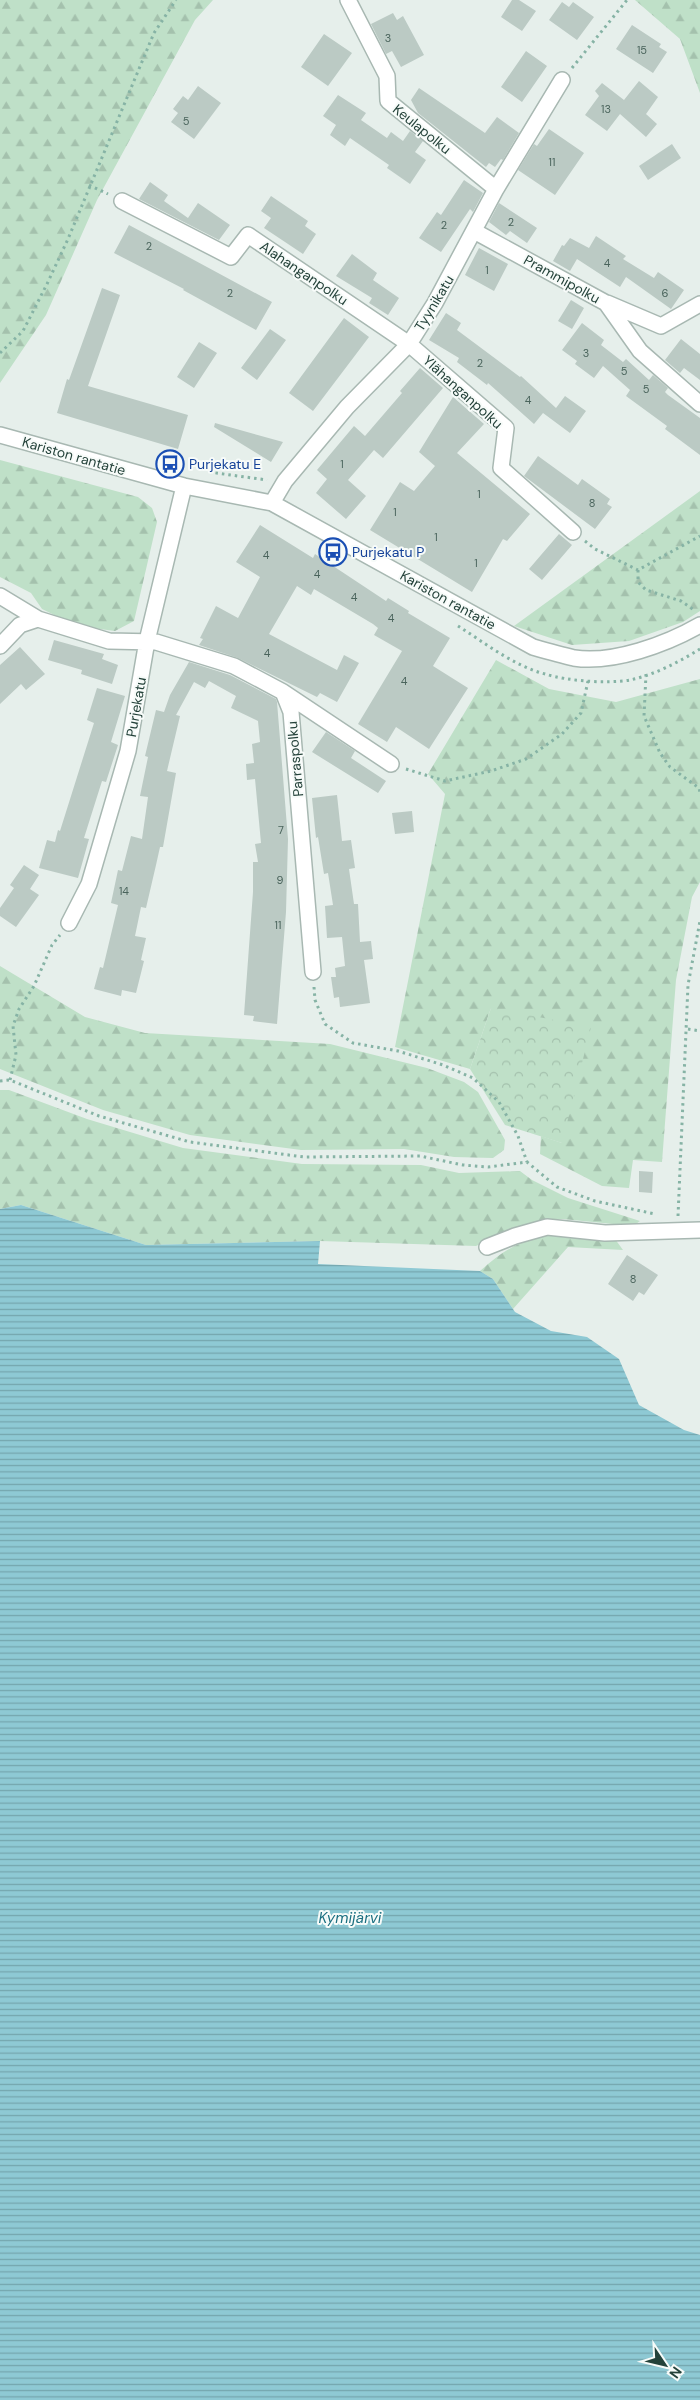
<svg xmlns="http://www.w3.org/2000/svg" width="700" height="2400" font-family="'DM Sans',sans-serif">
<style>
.forest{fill:url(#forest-firs)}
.park{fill:url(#park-crowns)}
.water{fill:url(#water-rules)}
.building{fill:#bbcac4}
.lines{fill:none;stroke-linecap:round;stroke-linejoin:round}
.minor-casing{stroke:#a8b8b2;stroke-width:18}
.path{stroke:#86b3a5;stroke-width:3;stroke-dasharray:2.5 4;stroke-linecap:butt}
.minor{stroke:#fff;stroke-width:15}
.labels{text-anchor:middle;stroke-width:4;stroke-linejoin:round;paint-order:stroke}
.number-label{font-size:11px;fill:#4a645c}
.street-label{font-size:14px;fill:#24423a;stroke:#f7fbf9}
.transit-label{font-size:14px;fill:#164399;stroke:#f7fbf9;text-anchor:start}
.water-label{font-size:15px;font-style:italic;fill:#1c6f80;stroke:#f7fbf9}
</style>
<defs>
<pattern id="forest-firs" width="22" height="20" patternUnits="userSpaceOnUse" patternTransform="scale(1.25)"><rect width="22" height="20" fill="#bfe0c8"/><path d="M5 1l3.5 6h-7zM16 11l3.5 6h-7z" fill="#a4c1ad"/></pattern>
<pattern id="park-crowns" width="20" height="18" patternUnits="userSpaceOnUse" patternTransform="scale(1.25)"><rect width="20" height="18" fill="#bfe0c8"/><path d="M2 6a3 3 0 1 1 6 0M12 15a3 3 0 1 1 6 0" fill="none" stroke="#a4c1ad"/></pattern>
<pattern id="water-rules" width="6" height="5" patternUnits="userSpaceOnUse" patternTransform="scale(1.25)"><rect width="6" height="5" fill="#8ec9d4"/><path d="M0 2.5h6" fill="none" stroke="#74a5ad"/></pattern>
</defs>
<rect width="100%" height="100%" fill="#e6efeb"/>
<!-- forest -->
<path class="forest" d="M0,0h213l-18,20 -98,180 -51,115 -46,68z
M635,0h65v93l-20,-54z
M0,460l138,37 14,11 5,14 -23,99 -19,10 -38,-5 -35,-17 -11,-16 -31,-16z
M700,491v120l-17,11 -54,19 -57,4 -58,-19z
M496,660l53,29 67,13 84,-23v203l-8,15 -16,83 -14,182 -29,-2 -4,28 -27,-2 -62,-32 1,-18 21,7 -71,-135 -21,61 -75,-22 50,-253 -17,-20z
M0,966l85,51 60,16 185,11 97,24 37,14 14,10 27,48 -1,10 -11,8 -39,-1 -50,-8 -103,1 -111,-15 -87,-25 -103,-41z
M0,1090h9l78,29 96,29 119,16 119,1 38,8 61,-2 12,9 36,18 72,23 -7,5 -70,-7 -37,5 -50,22 -156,-5 -174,4 -125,-40 -21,4z
M564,1233l51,6 8,11 -55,-3 -55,62 -20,-30 -13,-8c29,-26 46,-33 84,-38z"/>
<!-- park -->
<path class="park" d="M491,1008l100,19 -29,116 -57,-18 -35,-56z"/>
<!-- water -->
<path class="water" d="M21,1205l125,40 174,-4 -2,23 162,7 13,8 22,33 36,19 36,6 32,22 20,46 45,25 16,5v965h-700v-1191z"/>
<!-- building -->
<path class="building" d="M512,0h7l17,11 -14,20 -21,-14z
M562,2l7,5 4,-5 21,15 -17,23 -28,-20z
M393,13l4,7 6,-4 21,39 -23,12 -9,-16 -6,3 -15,-30z
M632,25l29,19 -2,3 8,5 -14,21 -37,-24z
M324,34l28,19 -24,33 -27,-19z
M526,51l21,15 -25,36 -21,-15z
M639,81l19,16 -12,17 11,10 -11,13 -26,-23 -13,17 -22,-16 14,-19 -4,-5 7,-8 22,17z
M198,86l23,17 -27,36 -23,-17 7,-9 -5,-4 10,-13 5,4z
M419,88l66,45 12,-16 22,16 -16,27 -2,-1 -6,8 -6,-4 -3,4 -68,-54 -7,-13z
M338,95l28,18 -5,7 26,18 4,-6 12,9 7,-10 13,10 -8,11 11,8 -16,24 -23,-16 2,-3 -39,-27 -5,8 -15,-11 6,-10 -13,-9z
M549,129l35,24 -29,42 -37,-25 16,-26 3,2z
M672,144l9,14 -33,22 -9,-14z
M464,180l19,13 -10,19 -3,-3 -29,43 -22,-14 18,-26 4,3z
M150,182l18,13 -4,6 24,17 10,-15 32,22 -11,15 -80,-41z
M271,196l37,25 -3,5 11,8 -13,20 -39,-26 7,-10 -10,-7z
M499,203l38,25 -10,15 -17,-12 -4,4 -17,-13z
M129,225l143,77 -16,28 -73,-40 1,-1 -70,-36z
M596,236l30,20 -3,3 31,19 4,-6 26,18 -13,19 -45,-32 -6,10 -43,-28 -7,12 -17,-10 9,-16 2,1 6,-8 19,10z
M479,248l29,16 -14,27 -29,-16z
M352,254l25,19 -4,7 26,18 -11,17 -19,-12 3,-5 -36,-22z
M102,288l18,7 -32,91 100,29 -10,34 -121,-36 10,-34 2,1z
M571,300l13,8 -12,21 -14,-8z
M446,313l15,10 -4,7 63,47 1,-1 35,32 9,-12 21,15 -16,22 -27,-20 -9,11 -46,-41 -1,2 -30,-23 2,-4 -30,-18z
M344,318l25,19 -56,74 -24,-18z
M582,323l22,17 -3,5 22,17 3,-3 23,21 4,-5 15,13 -3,4 3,3 32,23v37l-35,-26 2,-3 -41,-30 4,-6 -27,-24 -9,12 -19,-14 2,-3 -15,-11z
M270,329l16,11 -29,40 -16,-12z
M681,339l19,15v26l-16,-12 -4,5 -15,-13z
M199,342l18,11 -23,35 -17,-11z
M420,368l23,20 -60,70 -9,-8 -26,30 18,16 -20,23 -30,-26 11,-14 -10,-9 37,-44 11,10 37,-43 -2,-2z
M453,397l31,27 -27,29 73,61 -23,27 -4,-2 -31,53 -102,-62 30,-48 14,9 21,-25 -16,-14z
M215,423l68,19 -12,20 -57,-35z
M538,456l40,29 4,-6 28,20 -3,5 5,3 -17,22 -71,-53z
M260,525l53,33 2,-4 71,47 2,-3 21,13 -1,2 42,25 -17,28 35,22 -39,61 -33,-22 -9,15 -29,-18 44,-73 -28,-16 4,-7 -5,-4 -59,-35 -3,6 -14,-9 -28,48 68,36 7,-15 15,8 -22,39 -17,-9 -3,4 -79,-39 -39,-13 4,-6 -3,-1 16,-32 22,12 22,-41 -24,-15z
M559,534l13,11 -30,35 -13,-11z
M54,640l50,14 -2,5 16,6 -6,19 -31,-10 1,-4 -34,-10z
M20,647l25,27 -19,16 -5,-6 -21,20v-39z
M189,662l41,13 46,24 1,3 11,137 -2,73 -9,112 -24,-3 1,-5 -10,-1 9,-123v-30h5l-3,-18 6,-1 -6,-64 -8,1 -1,-16 8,-1 -2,-19 8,-2 -2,-21 -27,-13 5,-12 -27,-15 -4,7 -11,-6 -18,33 4,1 -13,55 9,2 -13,74h-3l-4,18 -10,43 -5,-1 -6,29 11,2 -5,22 3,1 -8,32 -14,-3 -1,6 -27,-7 6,-22 3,1 15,-63 -7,-2 7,-33 4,1 9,-35 11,3 6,-42 -8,-1 8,-39 -3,-1 11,-46 8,2 6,-17z
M97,688l28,8 -14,46 7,3 -12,37 -4,-1 -18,57 5,1 -11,39 -39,-10 8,-28 8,2 3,-12 2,1 34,-108 -7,-3z
M326,732l29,19 -4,7 35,23 -8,12 -66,-41z
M337,795l5,46 9,-1 4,28 -6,1 5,35h4l2,38 11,-1 2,18 -9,1 6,43 -30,4 -1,-10 -5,1 -3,-21h5l-1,-9 10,-2 -3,-29 -15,1 -2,-32 8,-1 -5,-32 -4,1 -6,-37 -2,1 -4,-40z
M412,811l2,21 -19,2 -3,-21z
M24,865l15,10 -9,14 9,6 -23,32 -16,-11v-8l14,-20 -4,-3z
M639,1171l14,1 -1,21 -13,-1z
M627,1255l31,20 -14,20 -5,-3 -6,9 -25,-17z"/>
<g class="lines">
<!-- minor casing -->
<g class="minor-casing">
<path id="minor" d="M348,0l39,76 1,25 108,88
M122,201l109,56 17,-22 161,109 97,84 -5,40 72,64
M474,231l132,72 34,48 60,53
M607,303l54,23 39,-22
M0,435l184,51 88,17 261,144c14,4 28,8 41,11 39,6 93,-14 126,-33
M272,503l13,-22 62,-74 62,-63 26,-41 61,-114 66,-109
M0,596l38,23
M0,646l20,-21 18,-6 71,22 47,1 78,24 49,26 8,20 22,260
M283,692l108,72
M69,923l20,-39 39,-133 19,-110 37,-155
M487,1247l28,-11 32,-9 58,6 95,-3"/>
</g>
<!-- path -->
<path class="path" d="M572,68l55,-68
M89,185l19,9
M0,353l23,-22 24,-47 21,-45 86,-206 22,-33
M209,472l58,8
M585,541l10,8 43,21 62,-34
M638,570v12l8,8 35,11 13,9
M458,626c27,17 56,40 87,48 23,7 61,10 85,6 24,-5 49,-18 70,-31
M646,674l-2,42 16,37 10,14 29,21 1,4
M406,769l39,12 46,-10 35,-12 36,-25 19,-21 7,-32
M314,987l1,13 10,24 28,19 45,8 45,14 30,13 26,24 19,34 9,26
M688,1029l12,2
M10,1080l6,-25 -3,-29 6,-17 15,-23 18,-41 8,-10
M0,1081l10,-1 89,36 91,26 114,15 116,-1 43,9 25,2 39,-5 30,25 38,14 60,13
M678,1216l10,-231 12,-64"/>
<!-- minor -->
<use href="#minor" class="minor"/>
</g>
<!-- icons -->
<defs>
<g id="bus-ring" transform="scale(1.4375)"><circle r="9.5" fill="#f7fbf9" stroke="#1a4fb4" stroke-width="1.5"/><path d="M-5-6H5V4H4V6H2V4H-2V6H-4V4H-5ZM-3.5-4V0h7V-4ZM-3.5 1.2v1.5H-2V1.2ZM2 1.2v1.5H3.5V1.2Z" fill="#1a4fb4"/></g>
</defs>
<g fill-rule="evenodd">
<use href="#bus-ring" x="170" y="464"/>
<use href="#bus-ring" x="333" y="552"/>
</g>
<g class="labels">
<!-- number labels -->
<g class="number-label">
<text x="388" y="42">3</text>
<text x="642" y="54">15</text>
<text x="606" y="113">13</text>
<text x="186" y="125">5</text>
<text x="552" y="166">11</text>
<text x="511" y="226">2</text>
<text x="444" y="229">2</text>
<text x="149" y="250">2</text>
<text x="607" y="267">4</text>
<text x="487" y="274">1</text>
<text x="230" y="297">2</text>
<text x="665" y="297">6</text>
<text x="586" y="357">3</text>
<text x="480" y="367">2</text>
<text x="624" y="375">5</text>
<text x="646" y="393">5</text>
<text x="528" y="404">4</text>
<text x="342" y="468">1</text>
<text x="479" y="498">1</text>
<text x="592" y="507">8</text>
<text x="395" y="516">1</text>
<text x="436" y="541">1</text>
<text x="266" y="559">4</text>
<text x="476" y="567">1</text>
<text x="317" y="578">4</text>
<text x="354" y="601">4</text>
<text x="391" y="622">4</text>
<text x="267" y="657">4</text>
<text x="404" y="685">4</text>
<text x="281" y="834">7</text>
<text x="280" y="884">9</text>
<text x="124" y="895">14</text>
<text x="278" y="929">11</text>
<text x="633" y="1283">8</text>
</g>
<!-- street labels -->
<g class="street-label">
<text transform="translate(422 129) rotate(39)" y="5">Keulapolku</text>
<text transform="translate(304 273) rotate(34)" y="5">Alahanganpolku</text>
<text transform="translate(562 279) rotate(29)" y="5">Prammipolku</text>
<text transform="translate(434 303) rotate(-59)" y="5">Tyynikatu</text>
<text transform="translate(463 392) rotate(42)" y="5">Ylähanganpolku</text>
<text transform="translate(74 456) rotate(16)" y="5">Kariston rantatie</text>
<text transform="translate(448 600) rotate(29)" y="5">Kariston rantatie</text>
<text transform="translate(136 707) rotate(-80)" y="5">Purjekatu</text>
<text transform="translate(295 759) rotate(-95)" y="5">Parraspolku</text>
</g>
<!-- transit labels -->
<g class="transit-label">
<text x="189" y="469">Purjekatu E</text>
<text x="352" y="557">Purjekatu P</text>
</g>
<!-- water labels -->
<g class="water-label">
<text x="350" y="1923">Kymijärvi</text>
</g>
</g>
<!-- north arrow -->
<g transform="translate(665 2365) rotate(125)" stroke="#f7fbf9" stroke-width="4" paint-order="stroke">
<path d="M0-4L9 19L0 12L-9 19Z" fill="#24423a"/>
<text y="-8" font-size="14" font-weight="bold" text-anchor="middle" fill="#24423a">N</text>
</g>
</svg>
